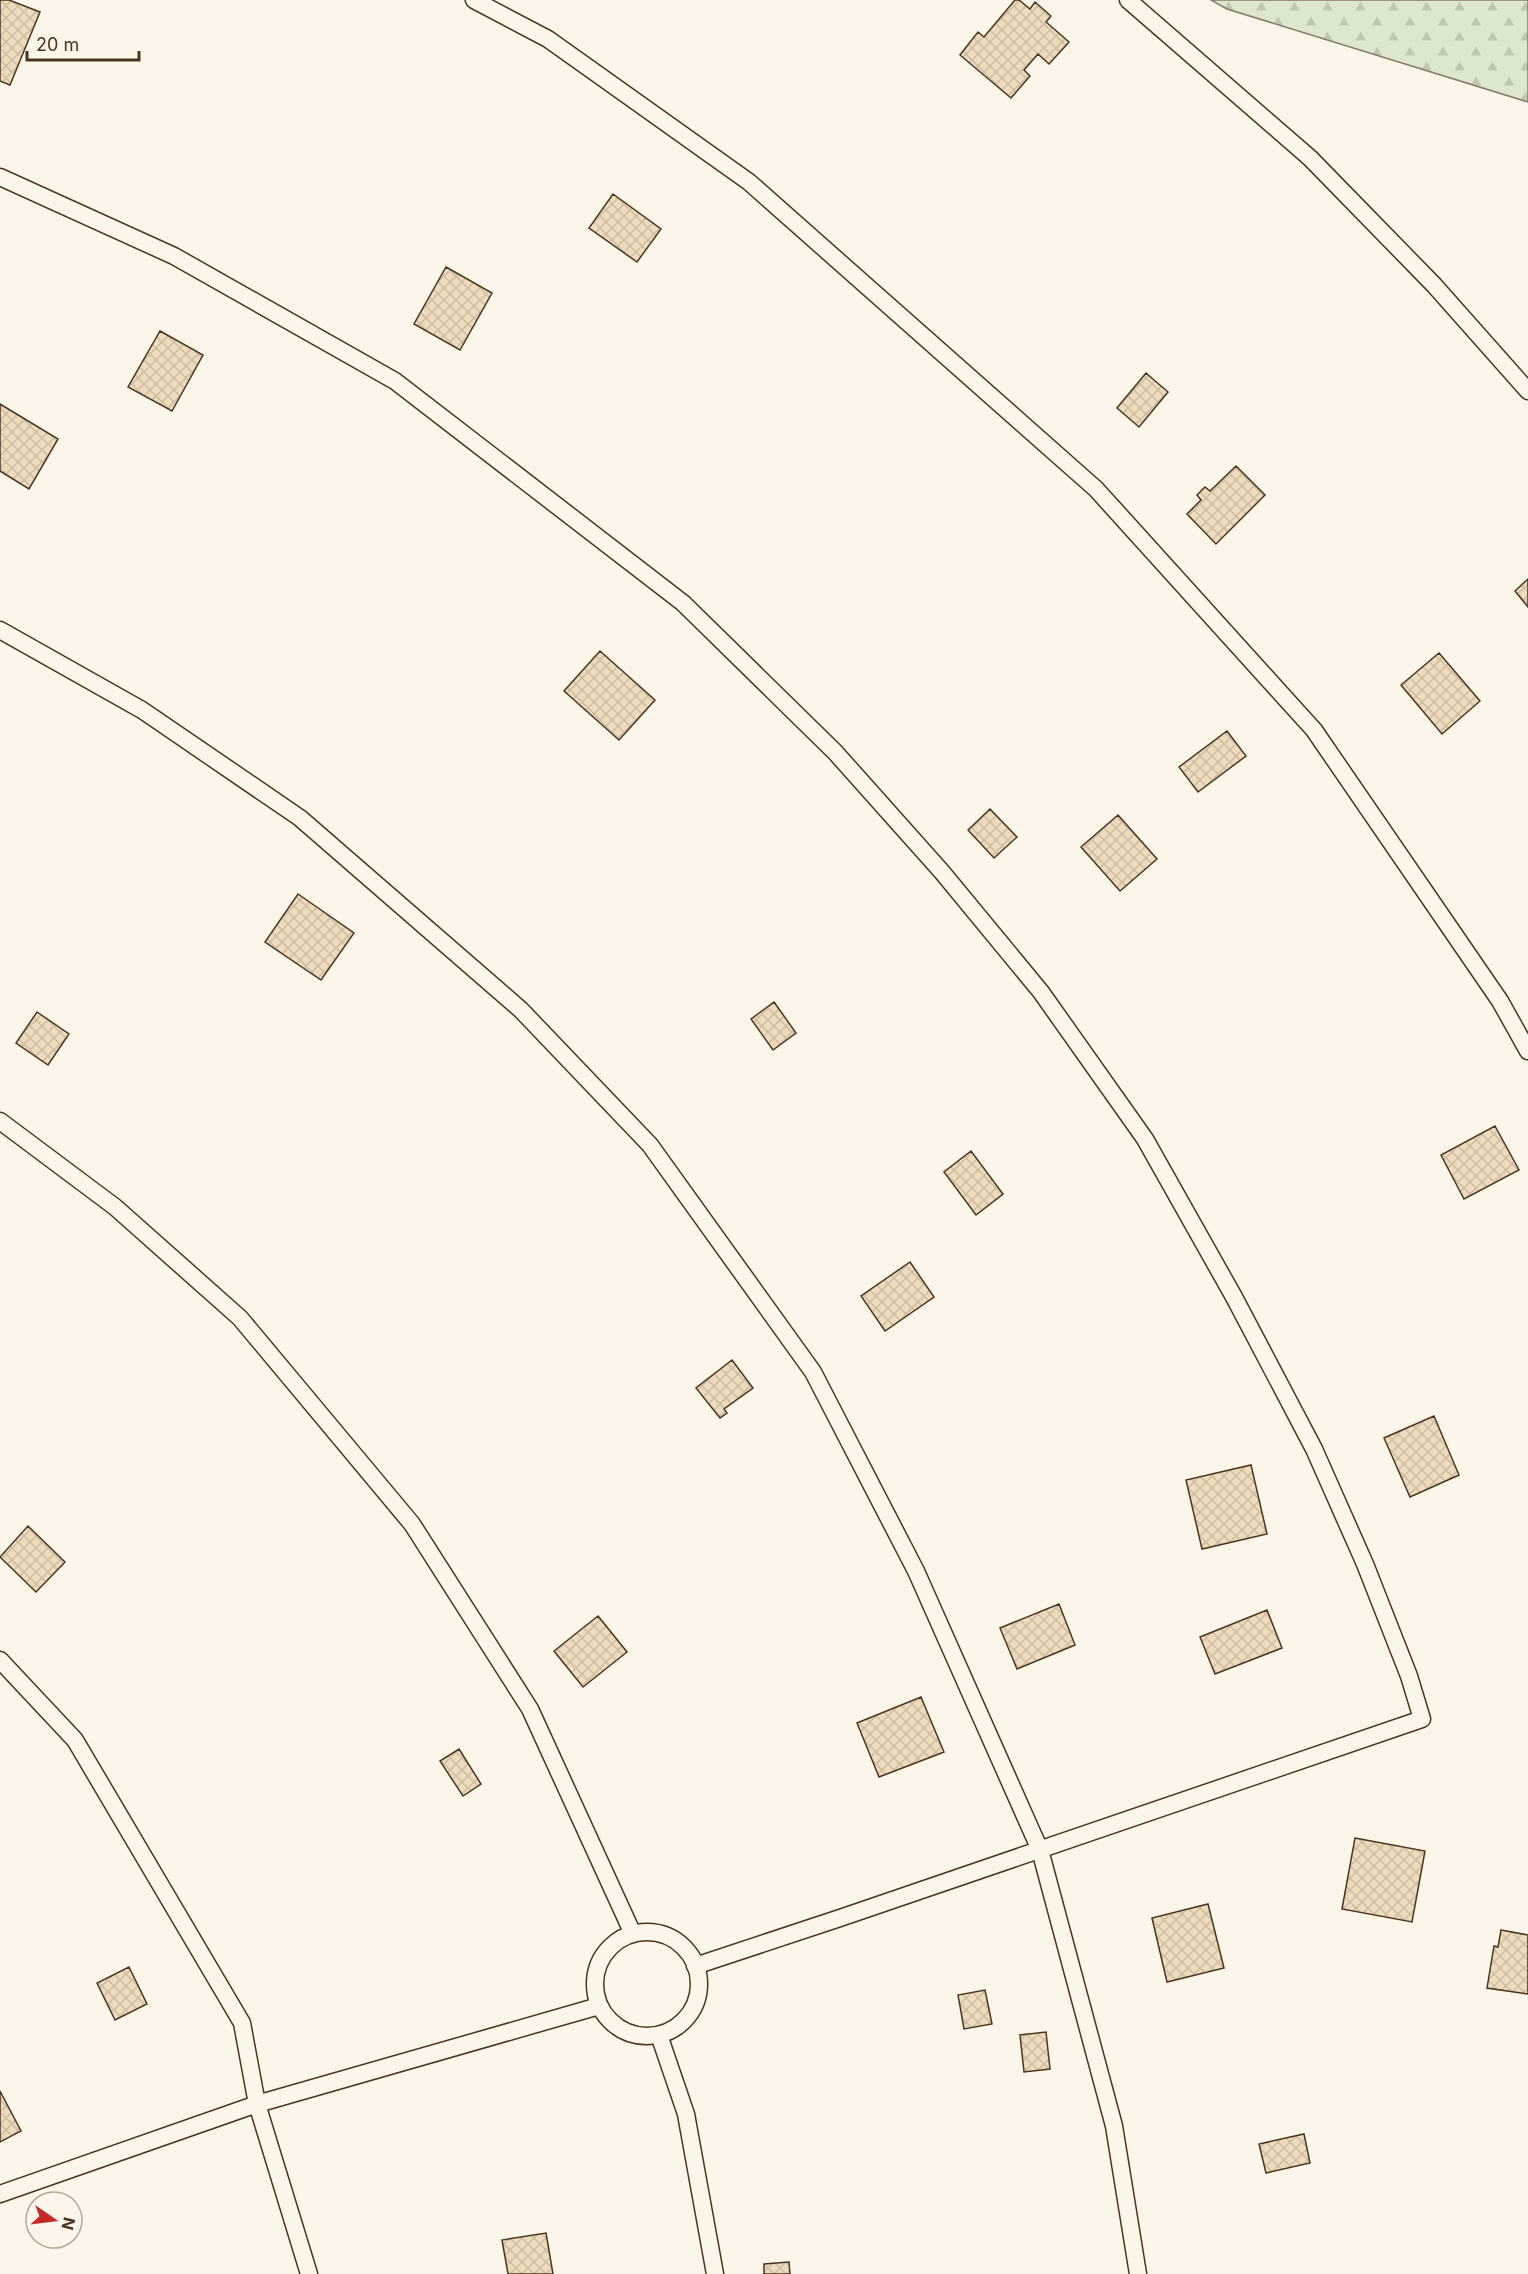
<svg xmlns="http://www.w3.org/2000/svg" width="1528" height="2274" font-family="Inter,sans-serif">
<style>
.forest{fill:url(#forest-firs);stroke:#887966;stroke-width:1.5}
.building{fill:url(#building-cross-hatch);stroke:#4a3520;stroke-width:1.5}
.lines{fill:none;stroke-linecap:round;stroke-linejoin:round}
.service-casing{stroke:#4a3520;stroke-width:19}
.service{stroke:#fbf6e9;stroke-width:16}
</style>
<defs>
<pattern id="forest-firs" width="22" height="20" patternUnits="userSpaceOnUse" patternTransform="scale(1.5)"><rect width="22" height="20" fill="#dce7d0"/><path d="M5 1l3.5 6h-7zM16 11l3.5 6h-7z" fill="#bec7b2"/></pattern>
<pattern id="building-cross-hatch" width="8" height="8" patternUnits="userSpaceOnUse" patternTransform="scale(1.5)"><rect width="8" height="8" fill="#ecdcbc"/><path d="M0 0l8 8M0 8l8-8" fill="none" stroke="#ccbda1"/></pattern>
</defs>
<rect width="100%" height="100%" fill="#fbf6e9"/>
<!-- forest -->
<path class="forest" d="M1211,0h317v102l-301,-93z"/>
<!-- building -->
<path class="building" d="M0,0h9l31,12 -30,73 -10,-4z
M1015,0h4l11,9 5,-7 16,14 -5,6 23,20 -20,22 -11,-10 -14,16 6,6 -19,22 -51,-43 18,-23 6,5z
M613,194l48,35 -24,33 -48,-34z
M446,267l46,26 -32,57 -46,-26z
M160,331l43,24 -31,56 -44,-24z
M1146,373l22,19 -29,35 -22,-19z
M0,404l58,35 -29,50 -29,-18z
M1236,466l29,29 -49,49 -29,-30 14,-14 -4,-5 8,-8 5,4z
M1528,579v28l-13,-16z
M600,651l55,49 -36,40 -55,-49z
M1439,653l41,48 -38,33 -41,-49z
M1227,731l19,25 -48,36 -19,-25z
M990,809l27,28 -23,21 -26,-28z
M1118,815l39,44 -37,32 -39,-44z
M298,894l56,39 -33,47 -56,-38z
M774,1002l22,31 -23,17 -22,-31z
M37,1012l32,22 -21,31 -32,-22z
M1495,1126l24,44 -55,29 -23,-44z
M971,1151l32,43 -27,21 -32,-43z
M910,1262l24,35 -49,34 -24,-35z
M732,1360l21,28 -29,21 3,4 -7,5 -24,-30z
M1434,1416l25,59 -49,22 -26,-59z
M1251,1465l16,69 -65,15 -16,-69z
M28,1526l37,36 -29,30 -36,-35z
M1059,1604l16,41 -58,24 -17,-41z
M1267,1610l15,38 -67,26 -15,-37z
M598,1616l29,36 -44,35 -29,-36z
M921,1697l23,55 -65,25 -22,-54z
M459,1749l22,35 -18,12 -23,-35z
M1355,1838l70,13 -13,71 -70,-13z
M1208,1904l16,64 -57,14 -15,-64z
M1501,1930l27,5v59l-41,-6 7,-42 4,1z
M129,1967l18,37 -32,16 -18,-37z
M985,1990l7,34 -28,5 -6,-34z
M1046,2032l4,37 -26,3 -4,-37z
M0,2091l21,40 -21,11z
M1304,2134l6,29 -44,10 -7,-29z
M546,2233l7,41h-45l-6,-34z
M789,2262l1,12h-26v-10z"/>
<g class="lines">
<!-- service casing -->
<g class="service-casing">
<path id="service" d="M474,0l74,39 201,143 347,307 218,241 186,271 28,50
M1128,0l182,158 124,127 94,106
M0,177l174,79 221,125 288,222 152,149 107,120 99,120 104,147 89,158 80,152 51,115 44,112 13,43 -582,199 -145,48
M0,630l142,80 158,108 221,192 129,135 163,227 103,199 124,279 74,276 24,148
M0,1121l115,86 125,111 172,206 118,185 103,225
M0,1660l75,80 167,283 15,81 -257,90
M595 1984a52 52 0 1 1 104 0a52 52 0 1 1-104 0Z
M659,2035l27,79 29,160
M309,2274l-52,-170 342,-98"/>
</g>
<!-- service -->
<use href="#service" class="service"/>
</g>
<!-- north arrow -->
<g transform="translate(54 2220) rotate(104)"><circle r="28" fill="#fbf6e9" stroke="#b4a999" stroke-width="1.5"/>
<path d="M0-4.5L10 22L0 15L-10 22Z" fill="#c62828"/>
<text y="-9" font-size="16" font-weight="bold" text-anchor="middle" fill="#4a3520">N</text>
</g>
<!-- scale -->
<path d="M27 51v9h112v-9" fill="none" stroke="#4a3520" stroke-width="3"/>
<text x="36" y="51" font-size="18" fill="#4a3520" stroke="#fbf6e9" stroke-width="4.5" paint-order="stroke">20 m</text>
</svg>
